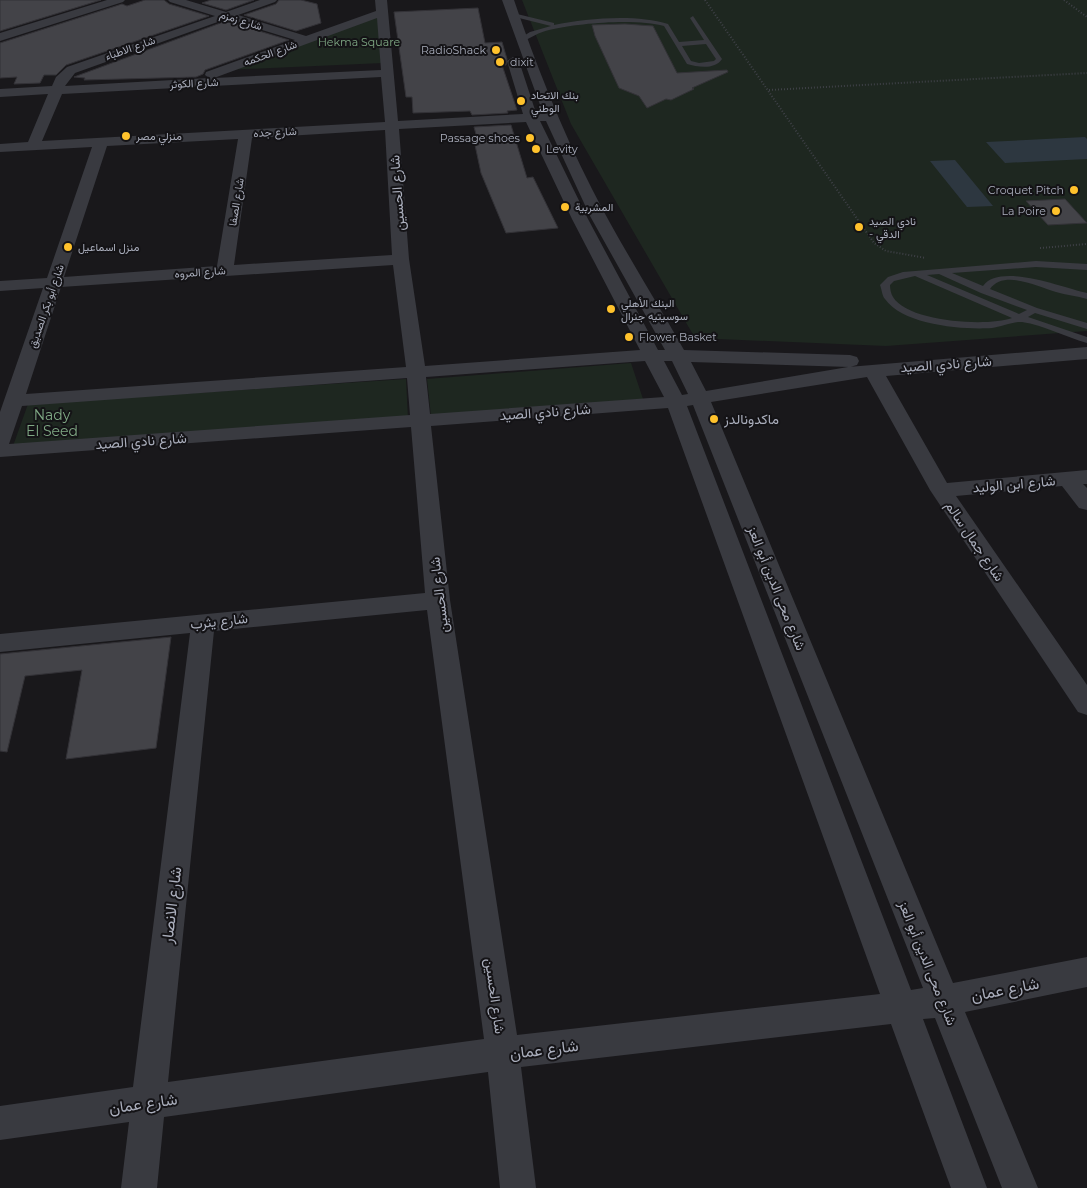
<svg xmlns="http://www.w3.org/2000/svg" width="1087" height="1188" font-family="Montserrat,Vazirmatn,sans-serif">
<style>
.green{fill:#1e2720}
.water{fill:#2d3740}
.building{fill:#434348;stroke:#333237}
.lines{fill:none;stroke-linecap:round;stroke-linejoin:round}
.path{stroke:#3f4147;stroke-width:2;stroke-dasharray:1 2;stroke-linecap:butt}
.lane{fill:#393a40;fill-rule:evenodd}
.street{fill:#393a40;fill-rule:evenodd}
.poi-dot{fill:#ffc22c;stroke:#141316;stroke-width:2}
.labels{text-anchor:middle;stroke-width:4;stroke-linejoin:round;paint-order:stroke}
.far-street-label{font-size:11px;fill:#aaaebc;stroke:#141316}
.far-park-label{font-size:11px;fill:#7fa884;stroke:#141316}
.far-poi-label{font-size:11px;fill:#aaaebc;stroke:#141316;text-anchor:start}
.street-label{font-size:14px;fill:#aaaebc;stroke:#141316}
.park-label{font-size:14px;fill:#7fa884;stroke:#141316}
.poi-label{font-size:14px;fill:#aaaebc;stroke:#141316;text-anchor:start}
.near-street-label{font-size:16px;fill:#aaaebc;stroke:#141316}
</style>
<rect width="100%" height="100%" fill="#19181b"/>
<!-- green -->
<path class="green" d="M522,0h565v331l-201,15 -191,-8 -124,-214z
M378,11l5,52 -160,7z
M631,363l12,36 -212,17 -4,-37z
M406,379l2,40 -395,27 15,-42z"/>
<!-- water -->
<path class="water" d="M1085,137l2,2v20l-82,4 -19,-21z
M955,160l38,46 -26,1 -37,-46z"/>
<!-- building -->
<path class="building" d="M0,0h101l-101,31z
M145,0h19l5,4 40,12 -143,49 -10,10h-12l-4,8 -26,1 3,-7 -17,1v-35l122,-39 5,2z
M211,0h43l-28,10 -24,-7z
M279,0h22l16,4 4,19 -25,8 -52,-16 32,-11z
M478,8l7,35 17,-1 5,17 -1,6h-4l15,45 -10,1 1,2 -36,2 -2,-4 -57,2 -1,-16h-6l-12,-85z
M226,21l63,19 -84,30 -2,4 -7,3 -112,3 1,-2 -11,-1z
M625,24l28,2 24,47 50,-3 1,2 -36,16 2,1 -23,11 -5,-1 -19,9 -8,-12 -20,-8 -24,-52 -3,-11z
M511,125l16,53 6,-1 25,51 -52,5 -25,-60 -6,-28h4l-5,-18z
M1065,199l22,24 -39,2 -22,-24z
M171,637l-15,111 -90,11 16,-89 -57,6 -18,76 -7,-1v-97z"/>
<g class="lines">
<!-- path -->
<path class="path" d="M705,0l169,243 12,8 40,7
M1064,0l23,17
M769,90l318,-17
M1040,248l47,-4"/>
<!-- lane -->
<path class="lane" d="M513,13l41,10v2c34,-7 82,-11 114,-1l11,18 25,-2 -14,-22 3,-2 29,43c-7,11 -24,8 -35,5l-23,-38c-28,-8 -87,-3 -115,4 -10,2 -18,8 -28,12l-2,-1v-2l11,-7 21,-6 -40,-10zM706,44l10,15 -2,2 -15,2 -8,-2 -9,-15z
M1036,261l51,3v6l-51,-3 -84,6 31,13c17,-24 80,2 104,7v6c-10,-3 -21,-4 -31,-7 -17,-5 -52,-23 -66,-3l47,19 50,15v6l-52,-16 -7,4 59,20v6c-22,-6 -43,-18 -65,-21 -7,-1 -22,5 -30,6 -29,2 -89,-3 -107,-29 -3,-3 -3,-9 -5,-14l8,-8 15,-5zM939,274l42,19 46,17 -8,4 -92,-39zM915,276l97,42c-25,9 -104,4 -119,-21 -2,-3 -3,-8 -3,-12l4,-4z"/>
<!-- street -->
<path class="street" d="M107,0h18l-2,2 -123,39v-8z
M168,0h18l40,12 34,-12h17l-2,2 -37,13 68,21 70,-25 -1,-11h12l11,121 125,-7 -16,-53 6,-4 6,4 17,52h7l-41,-113h12c22,65 47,128 78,189 28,55 62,108 92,161l166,5 7,2 2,4 -2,4 -7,2 -159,-5 15,29 142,-24 239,-20v12l-201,17 61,107 140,-13v14h-4l4,4v22l-8,-2 -17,-22 -106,10 131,189v30l-9,-3 -148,-222 -63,-113 -156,25 242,581 134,-26v30l-122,25 73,176h-36l-67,-170 -12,1 64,169h-36l-60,-164 -370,43 15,121h-36l-12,-116 -324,45 -7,71h-36l8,-66 -129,18v-34l133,-19 57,-454 -190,19v-18l425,-41 -14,-166 -411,30v-45l43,-124 -43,3v-10l47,-3 45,-131 -92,5v-8l28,-2 20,-48 -48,3v-8l52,-3 4,-9 11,-10 148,-51 -45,-14zM377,18l4,52 -167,8zM226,19l69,21 -89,32 -1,3 4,3 -144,8 10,-13zM381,77l4,45 -343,19 20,-47zM540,121h6l44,95 75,134h-7l-70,-131zM526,122l46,97 68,131 -215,16 -16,-107 -10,-130zM385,130l7,125 -158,10 18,-127zM238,139l-21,127 -153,11 43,-131zM393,265l13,102 -380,27 35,-107zM645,361l19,36 -234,17 -4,-37zM664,361h8l16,33 -6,1zM407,378l3,37 -401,29 13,-38zM693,405l230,583 -12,2 -224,-584zM668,408l212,586 -363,41 -67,-435 -19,-174zM427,610l57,429 -316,43 46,-451z"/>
</g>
<!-- markers -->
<g class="poi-dot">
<circle cx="496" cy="50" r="5"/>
<circle cx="500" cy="62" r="5"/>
<circle cx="521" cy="101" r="5"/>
<circle cx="126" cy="136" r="5"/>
<circle cx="530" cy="138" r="5"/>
<circle cx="536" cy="149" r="5"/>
<circle cx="1074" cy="190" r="5"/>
<circle cx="565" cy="207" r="5"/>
<circle cx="1056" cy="211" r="5"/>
<circle cx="859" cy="227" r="5"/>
<circle cx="68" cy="247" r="5"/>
<circle cx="611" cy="309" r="5"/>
<circle cx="629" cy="337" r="5"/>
<circle cx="714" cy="419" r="5"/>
</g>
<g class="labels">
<!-- far-street labels -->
<g class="far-street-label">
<text transform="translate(241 20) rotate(17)" y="4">شارع زمزم</text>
<text transform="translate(130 48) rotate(-19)" y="4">شارع الاطباء</text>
<text transform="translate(270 53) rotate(-20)" y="4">شارع الحكمه</text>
<text transform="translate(194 83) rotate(-3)" y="4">شارع الكوثر</text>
<text transform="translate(275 132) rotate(-3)" y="4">شارع جده</text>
<text transform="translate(236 202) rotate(-81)" y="4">شارع الصفا</text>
<text transform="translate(200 272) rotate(-4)" y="4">شارع المروه</text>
<text transform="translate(46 306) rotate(-71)" y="4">شارع أبو بكر الصديق</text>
</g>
<!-- far-park labels -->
<g class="far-park-label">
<text x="359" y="46">Hekma Square</text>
</g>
<!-- far-poi labels -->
<g class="far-poi-label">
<text x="486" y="54" text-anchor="end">RadioShack</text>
<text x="510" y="66">dixit</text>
<text x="531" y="99">بنك الاتحاد<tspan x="531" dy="13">الوطني</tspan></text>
<text x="136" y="140">منزلي مصر</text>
<text x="520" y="142" text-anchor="end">Passage shoes</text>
<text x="546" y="153">Levity</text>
<text x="1064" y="194" text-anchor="end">Croquet Pitch</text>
<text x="575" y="211">المشربية</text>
<text x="1046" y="215" text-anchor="end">La Poire</text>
<text x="869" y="225">نادي الصيد<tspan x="869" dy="13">- الدقي</tspan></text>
<text x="78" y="251">منزل اسماعيل</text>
<text x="621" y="307">البنك الأهلي<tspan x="621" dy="13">سوسيتيه جنرال</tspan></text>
<text x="639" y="341">Flower Basket</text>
</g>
<!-- street labels -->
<g class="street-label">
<text transform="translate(397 193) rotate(-94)" y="5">شارع الحسين</text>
<text transform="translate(946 364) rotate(-4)" y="5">شارع نادي الصيد</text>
<text transform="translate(545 412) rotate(-4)" y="5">شارع نادي الصيد</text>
<text transform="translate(141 441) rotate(-4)" y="5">شارع نادي الصيد</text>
<text transform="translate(1014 484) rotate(-5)" y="5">شارع ابن الوليد</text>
<text transform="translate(975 541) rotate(56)" y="5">شارع جمال سالم</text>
<text transform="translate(777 588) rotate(68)" y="5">شارع محى الدين أبو العز</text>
<text transform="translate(439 595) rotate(-97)" y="5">شارع الحسين</text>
<text transform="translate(219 621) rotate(-6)" y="5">شارع يثرب</text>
<text transform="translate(928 963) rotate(68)" y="5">شارع محى الدين أبو العز</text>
<text transform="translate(495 996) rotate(82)" y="5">شارع الحسين</text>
</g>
<!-- park labels -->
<g class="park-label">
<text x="52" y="420">Nady<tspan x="52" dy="16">El Seed</tspan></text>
</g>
<!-- poi labels -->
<g class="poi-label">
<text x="724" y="424">ماكدونالدز</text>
</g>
<!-- near-street labels -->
<g class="near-street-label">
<text transform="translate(171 905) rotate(-83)" y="6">شارع الانصار</text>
<text transform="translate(1005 989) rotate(-11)" y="6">شارع عمان</text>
<text transform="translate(544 1049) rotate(-7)" y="6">شارع عمان</text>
<text transform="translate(143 1103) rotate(-8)" y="6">شارع عمان</text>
</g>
</g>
</svg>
